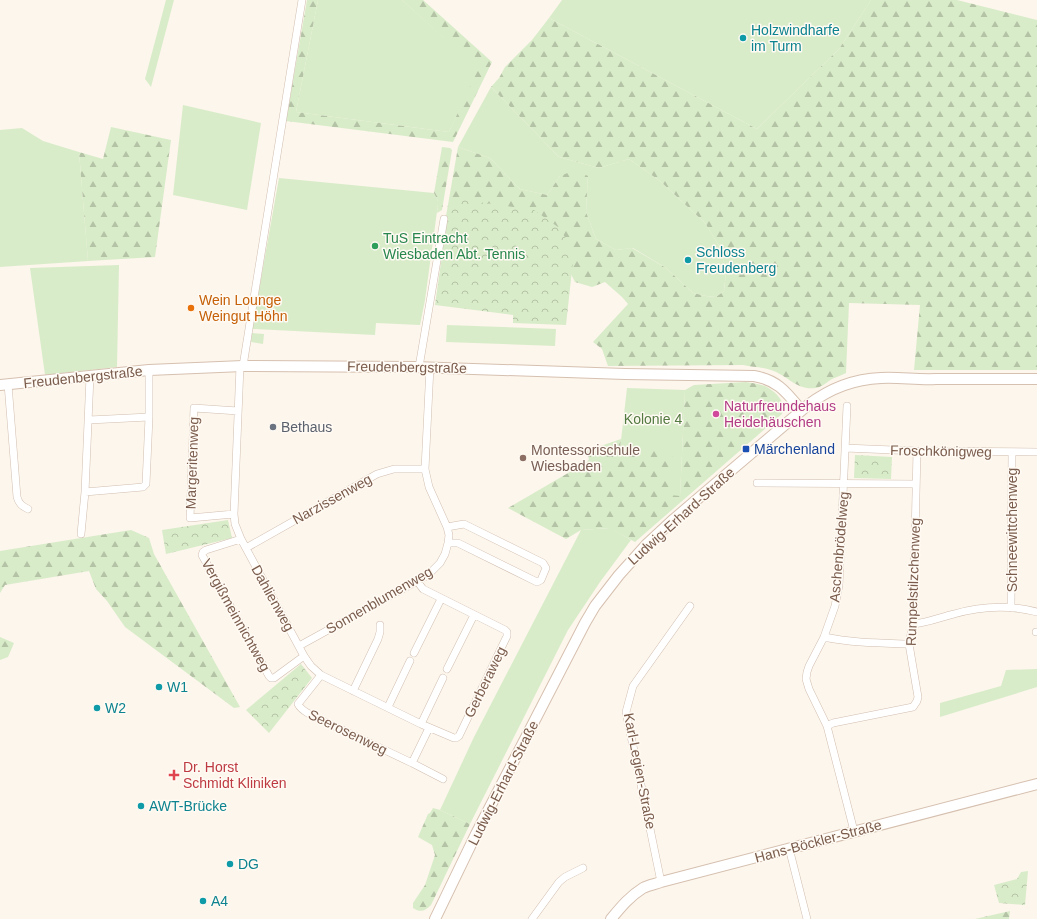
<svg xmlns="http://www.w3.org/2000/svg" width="1037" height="919" font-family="Helvetica,sans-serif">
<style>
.green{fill:#d8ecc9}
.forest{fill:url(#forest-firs)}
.park{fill:url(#park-crowns)}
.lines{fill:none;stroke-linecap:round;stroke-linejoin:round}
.street-casing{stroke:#d1beb0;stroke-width:8}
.secondary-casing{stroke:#d6c0b0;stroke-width:12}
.street{stroke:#fff;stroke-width:7}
.secondary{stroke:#fff;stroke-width:10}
.culture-dot{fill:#0f9aa8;stroke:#fffaf3;stroke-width:1.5}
.leisure-dot{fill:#2e9e5b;stroke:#fffaf3;stroke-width:1.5}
.food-dot{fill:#e8710a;stroke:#fffaf3;stroke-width:1.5}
.hotel-dot{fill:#d1479c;stroke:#fffaf3;stroke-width:1.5}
.worship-dot{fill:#6b7280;stroke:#fffaf3;stroke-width:1.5}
.transit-dot{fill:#1a4fb4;stroke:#fffaf3;stroke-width:1.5}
.education-dot{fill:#8d6e63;stroke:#fffaf3;stroke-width:1.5}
.health-dot{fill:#e0444e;stroke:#fffaf3;stroke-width:1.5}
.labels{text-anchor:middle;stroke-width:3;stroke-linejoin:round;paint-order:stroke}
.culture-label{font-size:14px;fill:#0d838f;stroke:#fffaf3;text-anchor:start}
.leisure-label{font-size:14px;fill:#27864d;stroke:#fffaf3;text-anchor:start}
.food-label{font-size:14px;fill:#c56008;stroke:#fffaf3;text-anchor:start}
.street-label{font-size:14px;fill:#7a5c4d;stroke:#fffaf3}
.hotel-label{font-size:14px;fill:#b23c85;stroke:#fffaf3;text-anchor:start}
.park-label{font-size:14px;fill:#537a41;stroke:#fffaf3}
.worship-label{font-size:14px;fill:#5b616d;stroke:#fffaf3;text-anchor:start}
.transit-label{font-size:14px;fill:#164399;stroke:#fffaf3;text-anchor:start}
.education-label{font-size:14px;fill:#785e54;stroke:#fffaf3;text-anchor:start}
.health-label{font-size:14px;fill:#be3a42;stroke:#fffaf3;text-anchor:start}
</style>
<defs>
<pattern id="forest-firs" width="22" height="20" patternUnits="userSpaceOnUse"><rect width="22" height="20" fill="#d8ecc9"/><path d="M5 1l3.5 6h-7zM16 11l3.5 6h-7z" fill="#b4c2a5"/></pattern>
<pattern id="park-crowns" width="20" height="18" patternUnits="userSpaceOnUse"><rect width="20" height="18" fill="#d8ecc9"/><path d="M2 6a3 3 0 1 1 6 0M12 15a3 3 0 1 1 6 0" fill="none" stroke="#b4c2a5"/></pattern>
</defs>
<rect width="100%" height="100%" fill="#fdf6ec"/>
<!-- green -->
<path class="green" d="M166,0h8l-23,87 -6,-8z
M318,0h84l77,69 -30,63 -153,-20z
M562,0h309l-32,49 -82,80 -208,-111z
M491,87l68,70 40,11 30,-9 31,22 45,42 16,26 5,23 -2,19 -8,6 -10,-1 -13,-3 -27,-25 -33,-20 -17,2 -20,-11 -10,-27 2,-36h-28l-13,19 -27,-6 -30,-31 -32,-11z
M183,105l78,18 -14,87 -74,-15z
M22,128l21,13 36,11 9,109 -88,6v-137z
M279,178l155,15 4,8v3l-13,96 -5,25 -44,-2 -1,12 -123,-6z
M119,265l-2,102 -72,8 -15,-107z
M447,325l109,4 -1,17 -109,-4z
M252,333l12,1 -1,10 -12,-2z
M627,388l58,2 -5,106h-10l-50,-47z
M610,528l21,12 -31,42 -32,48 -98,194 -30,-14 34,-73 107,-207z
M1037,669v18l-97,30v-14l61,-17 5,-16z"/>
<!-- forest -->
<path class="forest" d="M307,0h11l-22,112 153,20 29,-63 -76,-69h21l69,62 -39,80 -167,-21z
M871,0h86l80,20v350h-123l6,-65 -71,-2 -3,70c-4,2 -9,4 -14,6 -5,3 -10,8 -16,9 -19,3 -29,-13 -45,-18 -9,-3 -19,-3 -28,-5l-135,1 -6,-17 -9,-7 35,-38 -6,-7 -17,-15 -13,5 -17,-5 -4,-8 -126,-52 13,-75 32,11 30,31 27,6 13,-19 15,-6 13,6 -2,36 10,27 20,11 16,-2 34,20 27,25 13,3 10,1 8,-6 2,-19 -5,-23 -16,-26 -45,-42 -31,-22 -30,9 -40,-11 -68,-70 8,-9 6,-11 27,-27 17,-22 208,111 82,-80z
M111,127l60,13 -16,117 -67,4 -9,-109 24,7z
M442,147l8,1 2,2 -10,60 -5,3 1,-12 -4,-8z
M746,382c6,1 13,2 19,4 10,5 22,16 17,28l-147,128 -26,-14 -28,2 -15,9 -58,-31 79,-46 2,-3 -3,-8 35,-12 -1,10 53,2 -3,44 10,1 5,-106 9,-5z
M131,530l18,8 5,16 86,153 -6,1 -109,-81 -18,-26 -11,-12 -7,-18 -84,14 -5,8v-42z
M0,637l14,6 -6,14 -8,3z
M433,808l7,2 30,14 -39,81c-6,6 -10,8 -18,3v-5l12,-18 10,-30 -3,-10 -14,-8 10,-23 2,-1z
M1010,911l-1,8h-34z"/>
<!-- park -->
<path class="park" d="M450,198l84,12 24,17 11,16 4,18 -7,64 -53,-2v-8l-78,-10z
M855,455l37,2 -1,22 -37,-1z
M228,520l4,18 -66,16 -4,-24z
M301,664l11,14 -43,55 -23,-23z
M1028,871l-3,34 -26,-2 -5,-18 23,-6 4,-7z"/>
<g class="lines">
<!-- street casing -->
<g class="street-casing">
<path id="street" d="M240,366l-6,148 1,10 6,15 63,117 7,10 10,9 100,49 33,14h2l3,-2 48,-100v-4l-2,-2 -82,-41 -6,-8
M243,366l59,-366
M419,367l25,-148
M8,384l9,113c2,7 5,9 11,12
M89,420l60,-3
M845,448l72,3 120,1
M757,483l159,1
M85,492l58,-5 3,-3 3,-67v-47
M234,514l-44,4 4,-110 44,3
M447,527l17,-3 6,3 73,36 3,5 -5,12 -4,2 -79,-39h-10
M81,534l4,-42 5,-116
M241,539l-35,11 -3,2 -1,3 67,121 2,2h3l30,-22
M246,548l131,-74 17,-5h31
M1011,608l1,-156
M913,624c14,-1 28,-7 41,-10 27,-8 56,-9 83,-2
M1036,632h1
M824,637c29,6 55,6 85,7
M299,646l129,-71 12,-12 5,-9 3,-11 1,-8 -2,-8 -18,-40 -4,-18 5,-102
M414,653l27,-54
M447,669l27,-54
M321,675l-23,29c3,6 8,8 13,11l101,48 17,-35
M353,691l25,-52 2,-7v-7
M388,707l22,-46
M421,724l22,-46
M827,726l-18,-37 -3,-10 1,-7 2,-6 15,-29 11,-31 4,-21 8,-179
M412,763l31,16
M854,831l-27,-105 6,-3 80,-16 4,-6 1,-4 -9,-53 4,-20 4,-173
M789,848l18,71
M661,882l-35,-170 7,-26 57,-80
M532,919l27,-37 6,-5 18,-9"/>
</g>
<!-- secondary casing -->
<g class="secondary-casing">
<path id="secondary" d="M0,385l149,-15 94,-4 171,1 211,7 129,2c24,4 33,17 47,34
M435,919l41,-85 109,-211 10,-17 24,-31 27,-30 28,-26 134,-114c21,-16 46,-26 73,-27 18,-1 37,2 55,1 34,0 67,0 101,0
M611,919c10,-12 19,-23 32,-31 6,-3 13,-4 18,-6l376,-98"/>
</g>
<!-- street -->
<use href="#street" class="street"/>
<!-- secondary -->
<use href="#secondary" class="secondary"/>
</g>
<!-- markers -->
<g class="culture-dot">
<circle cx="743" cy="38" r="4"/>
<circle cx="688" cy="260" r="4"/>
<circle cx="159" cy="687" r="4"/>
<circle cx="97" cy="708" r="4"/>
<circle cx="141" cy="806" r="4"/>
<circle cx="230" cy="864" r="4"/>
<circle cx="203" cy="901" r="4"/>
</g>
<circle class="leisure-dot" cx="375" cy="246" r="4"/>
<circle class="food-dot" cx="191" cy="308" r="4"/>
<circle class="hotel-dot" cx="716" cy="414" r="4"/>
<circle class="worship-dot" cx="273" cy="427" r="4"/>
<rect class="transit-dot" x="742" y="445" width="8" height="8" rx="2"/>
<circle class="education-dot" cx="523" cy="458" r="4"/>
<path class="health-dot" d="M172 769h4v4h4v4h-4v4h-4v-4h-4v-4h4z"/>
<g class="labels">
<!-- culture labels -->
<g class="culture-label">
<text x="751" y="35">Holzwindharfe<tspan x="751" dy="16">im Turm</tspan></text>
<text x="696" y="257">Schloss<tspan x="696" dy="16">Freudenberg</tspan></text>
<text x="167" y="692">W1</text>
<text x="105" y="713">W2</text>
<text x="149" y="811">AWT-Brücke</text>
<text x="238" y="869">DG</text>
<text x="211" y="906">A4</text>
</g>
<!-- leisure labels -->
<g class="leisure-label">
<text x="383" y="243">TuS Eintracht<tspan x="383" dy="16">Wiesbaden Abt. Tennis</tspan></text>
</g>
<!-- food labels -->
<g class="food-label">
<text x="199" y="305">Wein Lounge<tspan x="199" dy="16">Weingut Höhn</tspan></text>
</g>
<!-- street labels -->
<g class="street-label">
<text transform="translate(407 367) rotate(1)" y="5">Freudenbergstraße</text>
<text transform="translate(83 377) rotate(-6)" y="5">Freudenbergstraße</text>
<text transform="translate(941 451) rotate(1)" y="5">Froschkönigweg</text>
<text transform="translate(192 463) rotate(-88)" y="5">Margeritenweg</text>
<text transform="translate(332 499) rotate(-29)" y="5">Narzissenweg</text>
<text transform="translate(681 516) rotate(-42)" y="5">Ludwig-Erhard-Straße</text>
<text transform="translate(1012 530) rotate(-90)" y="5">Schneewittchenweg</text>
<text transform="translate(839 547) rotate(-85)" y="5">Aschenbrödelweg</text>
<text transform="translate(913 582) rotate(-88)" y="5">Rumpelstilzchenweg</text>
<text transform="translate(273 598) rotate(61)" y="5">Dahlienweg</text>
<text transform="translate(379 600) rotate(-30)" y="5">Sonnenblumenweg</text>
<text transform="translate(236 615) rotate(61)" y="5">Vergißmeinnichtweg</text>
<text transform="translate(485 682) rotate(-64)" y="5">Gerberaweg</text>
<text transform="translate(348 732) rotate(26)" y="5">Seerosenweg</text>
<text transform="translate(640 771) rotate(79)" y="5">Karl-Legien-Straße</text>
<text transform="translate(503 783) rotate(-63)" y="5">Ludwig-Erhard-Straße</text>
<text transform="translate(818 841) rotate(-15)" y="5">Hans-Böckler-Straße</text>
</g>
<!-- hotel labels -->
<g class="hotel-label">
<text x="724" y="411">Naturfreundehaus<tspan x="724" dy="16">Heidehäuschen</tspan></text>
</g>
<!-- park labels -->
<g class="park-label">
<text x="653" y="424">Kolonie 4</text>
</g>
<!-- worship labels -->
<g class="worship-label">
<text x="281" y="432">Bethaus</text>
</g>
<!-- transit labels -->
<g class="transit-label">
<text x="754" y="454">Märchenland</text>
</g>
<!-- education labels -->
<g class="education-label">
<text x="531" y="455">Montessorischule<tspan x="531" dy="16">Wiesbaden</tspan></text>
</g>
<!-- health labels -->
<g class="health-label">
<text x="183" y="772">Dr. Horst<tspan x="183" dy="16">Schmidt Kliniken</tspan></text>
</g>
</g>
</svg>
